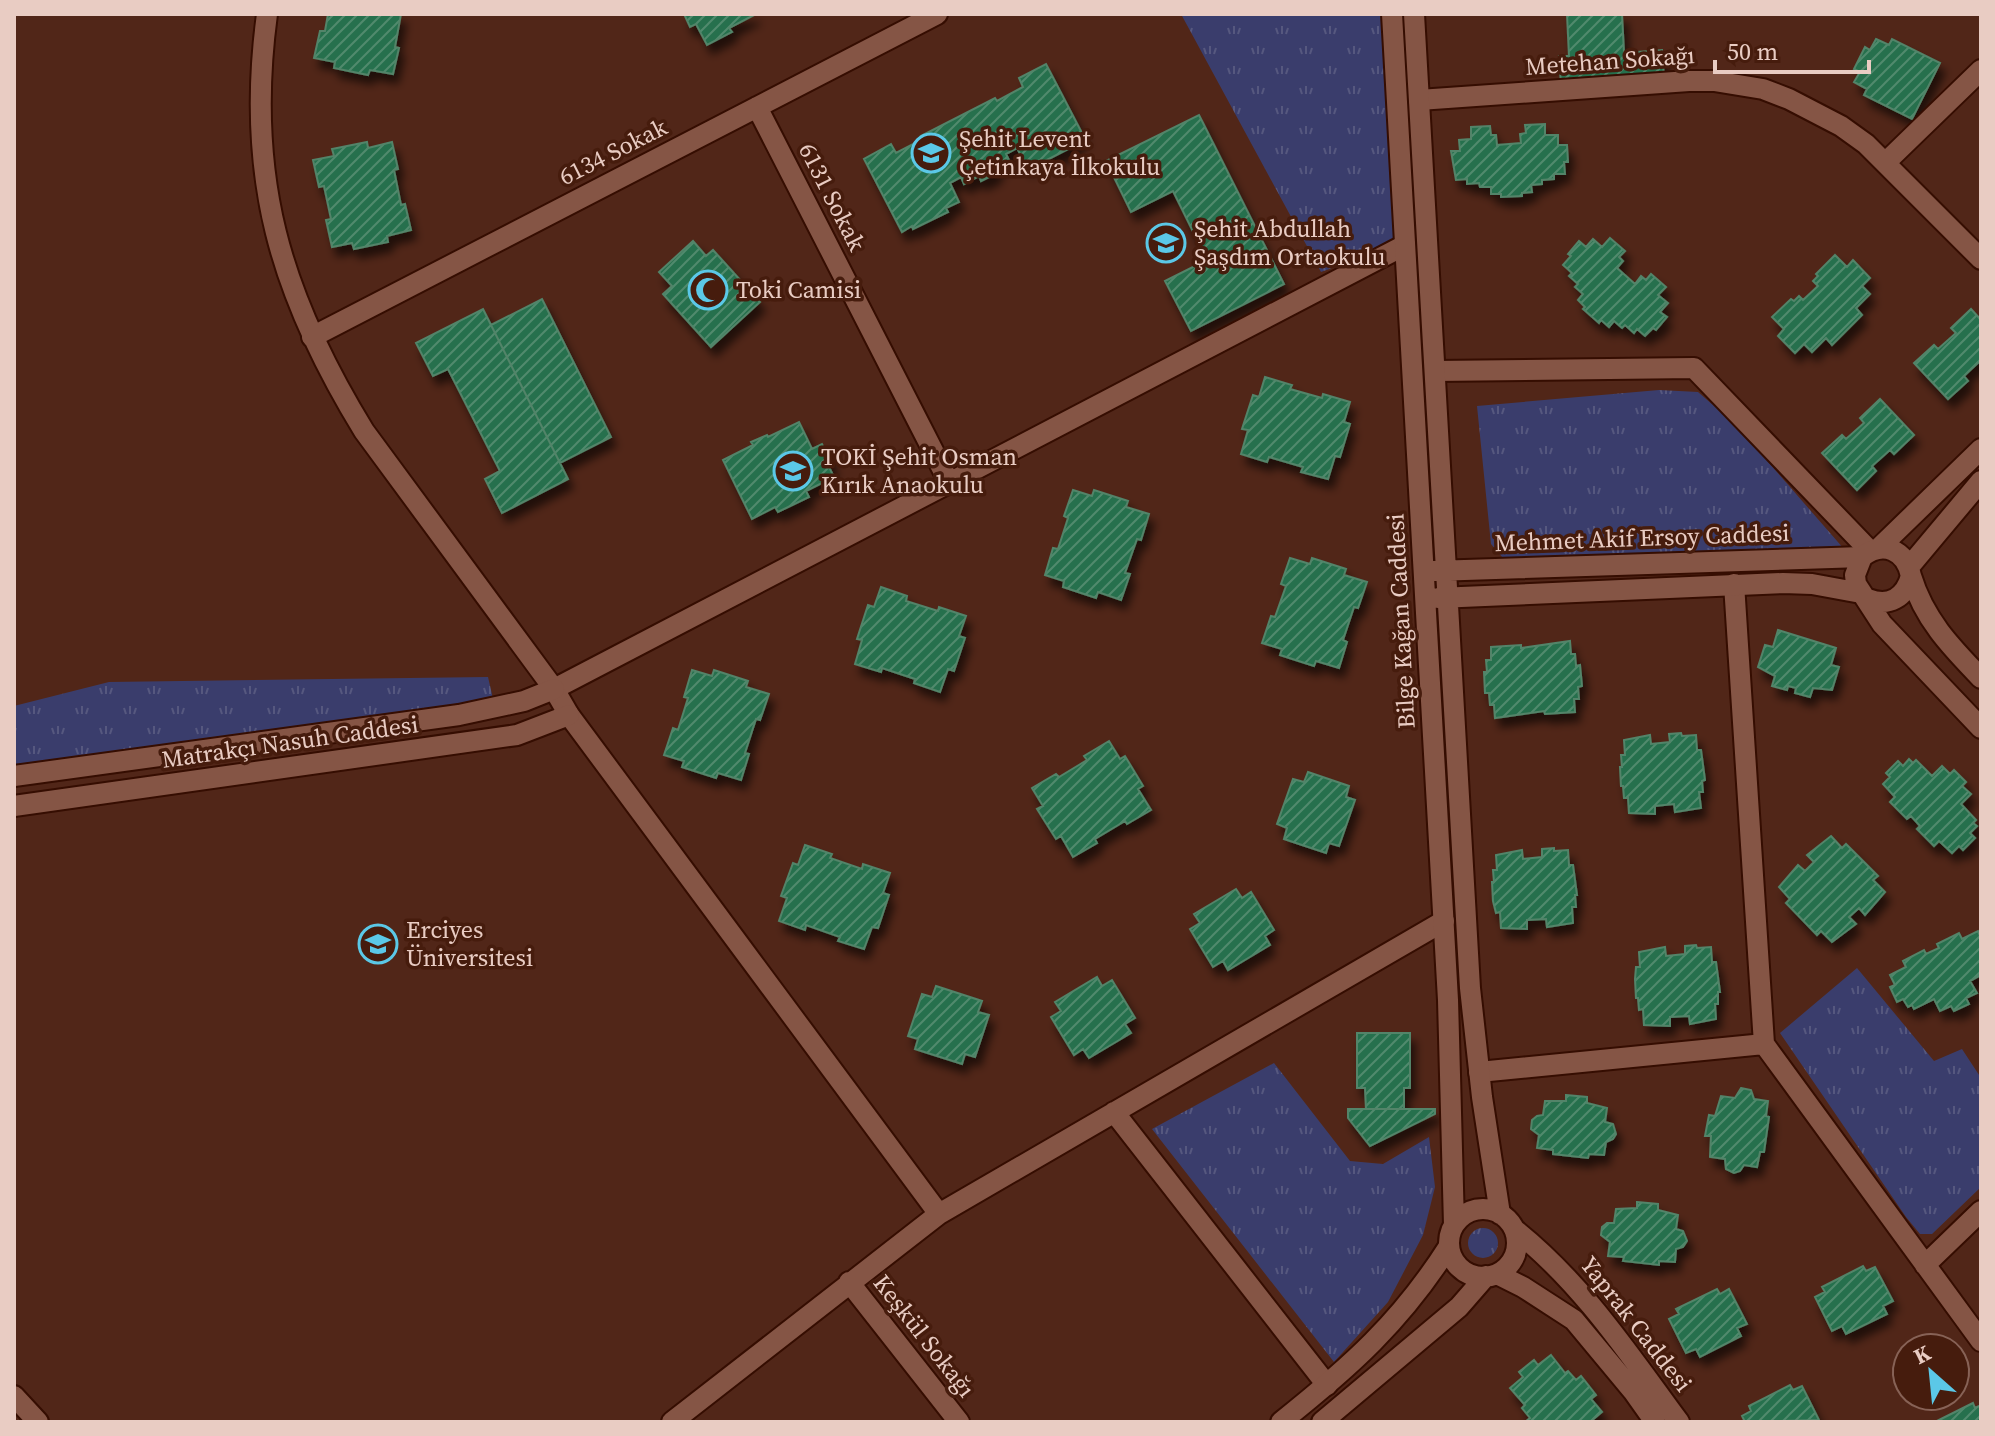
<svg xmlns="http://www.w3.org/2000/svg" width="1995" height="1436" font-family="'Source Serif 4',serif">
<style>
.grass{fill:url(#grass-tufts)}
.building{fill:url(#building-hatch);stroke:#528469;stroke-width:2;filter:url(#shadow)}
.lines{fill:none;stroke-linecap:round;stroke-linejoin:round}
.street-casing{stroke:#350d01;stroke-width:24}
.secondary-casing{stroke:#350d01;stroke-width:24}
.street{stroke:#855545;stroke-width:20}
.secondary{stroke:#855545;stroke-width:20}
.labels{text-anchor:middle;stroke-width:7;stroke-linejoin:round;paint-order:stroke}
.street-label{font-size:24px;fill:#e9ccc3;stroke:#461c0d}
.poi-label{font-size:24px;fill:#e9ccc3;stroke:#461c0d;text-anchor:start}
</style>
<defs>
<pattern id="grass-tufts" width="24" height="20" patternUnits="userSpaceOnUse" patternTransform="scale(2)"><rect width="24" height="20" fill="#3a3d6c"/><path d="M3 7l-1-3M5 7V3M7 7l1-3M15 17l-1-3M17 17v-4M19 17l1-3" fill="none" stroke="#56587f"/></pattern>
<pattern id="building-hatch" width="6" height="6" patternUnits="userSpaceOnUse" patternTransform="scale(2)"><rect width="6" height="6" fill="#27704d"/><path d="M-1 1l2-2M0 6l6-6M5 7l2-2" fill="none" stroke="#518a6d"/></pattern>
<filter id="shadow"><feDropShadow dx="5" dy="9" stdDeviation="4" flood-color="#0009"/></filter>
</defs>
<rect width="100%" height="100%" fill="#512618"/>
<!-- grass -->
<path class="grass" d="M1181,14h205l12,230 -77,28z
M1659,390l39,2 37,32 109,125 -336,15 -17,-20 -14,-138z
M488,677l6,26 -480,67v-64l95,-24z
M1857,968l77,93 28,-12 19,29v109l-49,47h-12l-14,-17 -126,-184z
M1274,1063l76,98 33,3 46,-27 6,50 -12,48 -35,67 -54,60 -182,-233z
M1468 1243a15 15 0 1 1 30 0a15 15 0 1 1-30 0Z"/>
<!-- building -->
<path class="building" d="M328,14h73l-6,33 4,1 -6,26 -23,-4 -2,5 -34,-7 1,-6 -21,-4 6,-27h5z
M684,14h72l-27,14 3,4 -25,13 -11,-21 -6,3z
M1567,14h55l2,39 38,-3 2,28 -103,6 -2,-28h10z
M1876,39l13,6 3,-6 48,24 -28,56 -48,-24 3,-6 -13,-7 6,-10 -6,-3 11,-22 5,3z
M1046,64l38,73 -10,6 2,2 -35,18 -1,-3 -13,7 -10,-19 -11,6 3,6 -15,8 3,5 -16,8 -2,-5 -15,8 -3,-7 -11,6 9,19 -13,6 2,4 -35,17 -1,-3 -10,6 -38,-73 27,-15 5,9 27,-14 -2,-3 74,-38 2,3 26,-14 -4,-9z
M1199,115l85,169 -93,47 -26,-50 42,-21 -34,-69 -42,21 -25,-51z
M1545,124v11h13v10h9l1,17h-4l1,12h-11v5l-12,1v4l-11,1 1,7 -10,1v3l-21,1v-3h-10v-7h-11l-1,-4 -12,1v-5l-11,1 -5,-29h9l-1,-11 12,-1v-12l19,-1 1,9h5l1,10 24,-2 -1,-9 6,-1 -1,-8z
M367,142l1,6 24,-6 6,27 -4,1 7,35 4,-1 6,26 -24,6 1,6 -34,7 -2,-6 -20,4 -6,-27 5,-1 -7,-33 -5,1 -6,-27 21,-4 -2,-7z
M1610,238l15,13 -6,6 4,4 -6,7 18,16 6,-8 5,4 5,-6 15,13 -8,8 10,8 -8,9 7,5 -11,13 -3,-2 -8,8 -8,-7 -3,4 -9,-8 -3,3 -8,-7 -5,6 -8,-7 -2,3 -16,-14 2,-2 -7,-7 5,-6 -8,-7 3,-3 -9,-8 3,-3 -9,-8 8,-9 -3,-2 11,-13 7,6 7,-8 9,8z
M693,241l13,15 7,-6 47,52 -49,45 -48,-53 9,-8 -13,-14z
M1835,255l12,12 6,-7 17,18 -8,8 8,8 -14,14 6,7 -30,30 -6,-7 -14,14 -8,-8 -9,9 -17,-17 6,-7 -12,-12 19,-18 3,2 5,-5 4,4 15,-14 -5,-5 5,-5 -2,-2z
M542,299l69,138 -51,26 -69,-138z
M483,309l85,170 -66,34 -17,-34 15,-8 -52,-102 -15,7 -17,-33z
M1971,309l10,11v40l-17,16 4,5 -20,18 -34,-36 20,-18 4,4 18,-16 -5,-5z
M1265,377l27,8 -2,4 32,9 1,-4 27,8 -6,20 6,2 -10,33 -5,-1 -7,23 -27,-7 2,-5 -34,-10 -2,5 -26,-8 7,-24 -6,-1 11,-34 6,2z
M1880,399l34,36 -20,19 -4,-4 -18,16 4,5 -19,19 -35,-37 20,-18 4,4 18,-16 -4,-5z
M799,422l13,27 10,-5 10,19 -4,2 6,12 -28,14 3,6 -31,15 -3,-5 -23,12 -29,-59 30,-15 -2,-3 16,-7 1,2z
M1073,490l19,6 2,-6 34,11 -2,6 23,7 -8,26 -4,-1 -12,34 5,1 -9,26 -23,-8 -2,6 -33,-11 1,-6 -19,-6 8,-27 5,1 10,-31 -4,-2z
M1290,558l20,6 2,-6 34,11 -2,6 23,7 -9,26 -4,-1 -11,33 4,2 -8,26 -23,-7 -2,5 -34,-11 2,-6 -20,-6 9,-27 4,1 11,-31 -5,-2z
M881,587l26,9 -1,5 32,10 1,-4 27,9 -7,20 6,2 -11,33 -6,-2 -8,23 -26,-9 1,-4 -33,-11 -1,4 -26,-8 7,-24 -5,-1 11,-34 6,2z
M1778,630l58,18 -5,17 8,2 -7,23 -19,-2 -3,9 -15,-4 1,-5 -8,-2 -1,4 -15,-4 3,-10 -17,-9 7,-22 8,2z
M1570,641l1,13h4l1,12 4,-1 2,21 -4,1 1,12h-5l1,13 -30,2 -1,-3 -49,7 -1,-13h-4l-1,-12h-4l-1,-21h3l-1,-12h5v-13l30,-2v3z
M692,670l20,6 2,-6 34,11 -2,6 23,7 -9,26 -4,-1 -11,34 4,1 -8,26 -23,-7 -2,5 -34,-11 2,-6 -20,-6 9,-27 5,2 10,-32 -4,-1z
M1681,733l1,3 14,-1 1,15h4l4,30 -3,1 1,11h-4l2,16 -26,4 -1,-8 -19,2v8l-26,-1 -1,-15h-4l-1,-12h-2l-1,-19h2l-1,-12h4l-1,-15 26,-5 1,9 19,-2 -1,-8z
M1109,741l11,18 5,-3 18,30 -5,3 13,21 -24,14 -2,-3 -30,18 2,4 -24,14 -12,-21 -5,3 -19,-30 6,-3 -11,-18 24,-14 3,3 28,-17 -3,-4z
M1909,759l4,4 3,-3 16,16 10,-10 8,8 4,-4 12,12 -4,4 9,8 -10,10 15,16 -3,3 4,3 -7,7 5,5 -12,12 -4,-4 -7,7 -13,-12 -5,5 -17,-17 3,-3 -9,-10 -4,3 -17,-17 5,-5 -12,-13 7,-7 -4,-4 12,-12 5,5z
M1308,772l41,14 -3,11 9,3 -16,46 -10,-3 -3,10 -42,-14 3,-11 -10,-4 16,-45 11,3z
M1831,836l11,12 4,-4 32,32 -5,4 12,12 -20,23 -6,-7 -10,9 7,7 -24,18 -11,-11 -4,4 -31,-32 4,-4 -11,-12 19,-22 7,6 9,-9 -7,-7z
M805,845l27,9 -2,4 32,11 1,-5 27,9 -7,20 6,2 -11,33 -6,-1 -8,22 -26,-8 2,-4 -34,-12 -1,5 -26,-9 8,-23 -6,-2 12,-33 5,2z
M1554,848v3l14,-1 1,15h4l4,30h-2l1,12h-4l1,16 -26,4 -1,-8 -19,1v9l-26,-1 -1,-16 -4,1 -3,-12 -1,-19h2l-1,-12h4l-1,-15 26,-5 1,9 19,-2v-8z
M1236,889l6,9 9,-6 23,38 -9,6 5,9 -42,25 -5,-9 -10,6 -23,-38 10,-6 -6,-9z
M1978,931l3,7v37l-11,6 7,12 -11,5 3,6 -15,7 -3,-5 -11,5 -6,-12 -20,10 -2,-4 -4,2 -5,-8 -6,3 -7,-15 5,-2 -5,-10 16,-8 -3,-6 21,-11 2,4 13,-6 -2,-4 22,-11 3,6z
M1696,945l1,3 14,-1 1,15h4l4,30h-2v12h-3l1,15 -26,5 -1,-8 -19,1v9l-26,-1 -1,-16 -4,1 -1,-12h-2l-1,-19 1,-12h4l-1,-15 26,-5 1,9 19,-2v-8z
M1097,977l5,9 10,-6 23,38 -10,6 6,9 -42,25 -6,-9 -9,6 -23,-38 10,-6 -6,-9z
M936,986l46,15 -4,11 11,3 -14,42 -10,-3 -3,10 -47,-15 3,-10 -10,-3 14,-42 10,3z
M1357,1033h53v55h-6v21h-38l-1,-21h-8z
M1741,1088l10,2 3,9 14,2 -2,15 3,1 -5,35h-4l-3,15 -13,-2 -4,6 -6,2 -8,-4 -1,-10 -15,-2 1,-21h-6l4,-21 6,1 6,-20 14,2z
M1566,1095l21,2v6l20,5 -2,14 8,2 3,10 -3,5 -7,3 -2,13 -15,-1 -1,4 -35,-4v-4l-16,-2 2,-13 -8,-6 1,-9 5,-4 6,-1 2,-14h21z
M1348,1109h87v5l-65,32 -22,-28z
M1637,1202l21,2v6l20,5 -2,14 7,2 4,10 -4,6 -7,2 -1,13 -16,-1v4l-36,-4 1,-4 -16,-1 2,-14 -9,-7 1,-8 5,-4h7l2,-14 21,-1z
M1863,1266l3,5 9,-4 18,34 -10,5 4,8 -41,20 -4,-8 -10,5 -17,-34 10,-5 -3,-5z
M1717,1289l3,5 9,-5 18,35 -10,4 4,8 -41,21 -4,-8 -10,4 -17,-34 10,-5 -3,-5z
M1551,1355l14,18 3,-2 8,9 5,-4 15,19 -5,4 11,13 -12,10h-65l5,-4 -8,-10 3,-3 -15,-17 13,-11 -4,-5 15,-12 4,5z
M1790,1385l3,5 9,-4 17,34 -74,2 -3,-6 9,-5 -2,-5z
M1973,1403l2,5 6,-3v17h-46z"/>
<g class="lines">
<!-- street casing -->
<g class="street-casing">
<path id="street" d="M267,14c-22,162 13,280 97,417l190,258 15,26 370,499 505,-293
M1419,100l270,-19h25l49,8 26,10 52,27 25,18 115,115
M757,107l192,375
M1885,163l96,-93
M312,337l625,-323
M1435,371l259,-3 176,183
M1734,584l30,460 217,297
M554,689l851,-444
M1479,1072l285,-28
M1114,1112l213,273
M1925,1265l56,-54
M849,1282l110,140
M14,1396l24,26
M672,1422l267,-208"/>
</g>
<!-- secondary casing -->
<g class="secondary-casing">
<path id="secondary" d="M1392,14l56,986 6,225
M1414,14l56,974 12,109 18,117
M1879,548l102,-99
M1909,567l72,-86
M1434,571l428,-14
M1911,576c13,43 39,70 70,102
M1438,598l345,-15 29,1 49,9
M1868,599c21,8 37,-1 43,-23 -5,-26 -28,-36 -49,-19l-7,18 1,9 26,40 99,104
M14,776l445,-61 65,-14 30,-12
M14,806l503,-71 52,-20
M1449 1243a34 34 0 1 1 68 0a34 34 0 1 1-68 0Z
M1514,1229c68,54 114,124 165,193
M1497,1274l26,13 51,33 59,71 22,31
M1281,1422c69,-55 120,-100 168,-176
M1322,1422l137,-115 27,-31"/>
</g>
<!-- street -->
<use href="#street" class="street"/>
<!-- secondary -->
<use href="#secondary" class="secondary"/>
</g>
<!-- icons -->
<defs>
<g id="school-ring" transform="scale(2)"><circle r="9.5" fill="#461c0d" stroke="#5bc8e7" stroke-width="1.5"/><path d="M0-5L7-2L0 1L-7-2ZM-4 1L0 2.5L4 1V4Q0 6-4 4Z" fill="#5bc8e7"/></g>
<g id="mosque-ring" transform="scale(2)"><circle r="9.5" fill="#461c0d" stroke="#5bc8e7" stroke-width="1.5"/><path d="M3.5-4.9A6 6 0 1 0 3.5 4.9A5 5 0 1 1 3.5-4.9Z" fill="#5bc8e7"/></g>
<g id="university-ring" transform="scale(2)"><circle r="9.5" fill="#461c0d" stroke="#5bc8e7" stroke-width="1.5"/><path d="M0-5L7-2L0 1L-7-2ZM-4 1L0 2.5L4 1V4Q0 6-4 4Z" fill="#5bc8e7"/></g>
</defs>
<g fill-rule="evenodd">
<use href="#school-ring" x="931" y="153"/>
<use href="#school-ring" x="1166" y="243"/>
<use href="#mosque-ring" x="708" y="290"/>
<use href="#school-ring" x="793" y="471"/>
<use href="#university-ring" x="378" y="944"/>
</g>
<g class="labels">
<!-- street labels -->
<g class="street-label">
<text transform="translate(1610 61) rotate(-4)" y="8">Metehan Sokağı</text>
<text transform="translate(613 152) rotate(-27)" y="8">6134 Sokak</text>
<text transform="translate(832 197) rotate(63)" y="8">6131 Sokak</text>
<text transform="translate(1642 538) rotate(-2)" y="8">Mehmet Akif Ersoy Caddesi</text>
<text transform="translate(1401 621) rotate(-93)" y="8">Bilge Kağan Caddesi</text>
<text transform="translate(290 742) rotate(-8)" y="8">Matrakçı Nasuh Caddesi</text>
<text transform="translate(1636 1324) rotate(52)" y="8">Yaprak Caddesi</text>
<text transform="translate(924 1336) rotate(52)" y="8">Keşkül Sokağı</text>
</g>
<!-- poi labels -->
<g class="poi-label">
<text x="959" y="147">Şehit Levent<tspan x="959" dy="28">Çetinkaya İlkokulu</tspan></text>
<text x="1194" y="237">Şehit Abdullah<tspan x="1194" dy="28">Şaşdım Ortaokulu</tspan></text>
<text x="736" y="298">Toki Camisi</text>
<text x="821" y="465">TOKİ Şehit Osman<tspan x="821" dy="28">Kırık Anaokulu</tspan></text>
<text x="406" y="938">Erciyes<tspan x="406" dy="28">Üniversitesi</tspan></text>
</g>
</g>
<!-- border -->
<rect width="1995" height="1436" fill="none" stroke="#e9ccc3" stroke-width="32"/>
<!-- north arrow -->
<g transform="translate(1931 1372) rotate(333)"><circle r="38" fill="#461c0d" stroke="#876256" stroke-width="2"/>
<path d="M0-6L14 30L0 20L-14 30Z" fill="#5bc8e7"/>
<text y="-12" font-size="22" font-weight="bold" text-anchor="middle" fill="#e9ccc3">K</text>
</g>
<!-- scale -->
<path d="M1715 60v12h154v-12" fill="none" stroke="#e9ccc3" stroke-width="4"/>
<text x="1727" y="60" font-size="24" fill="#e9ccc3" stroke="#461c0d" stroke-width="6" paint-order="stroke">50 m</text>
</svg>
